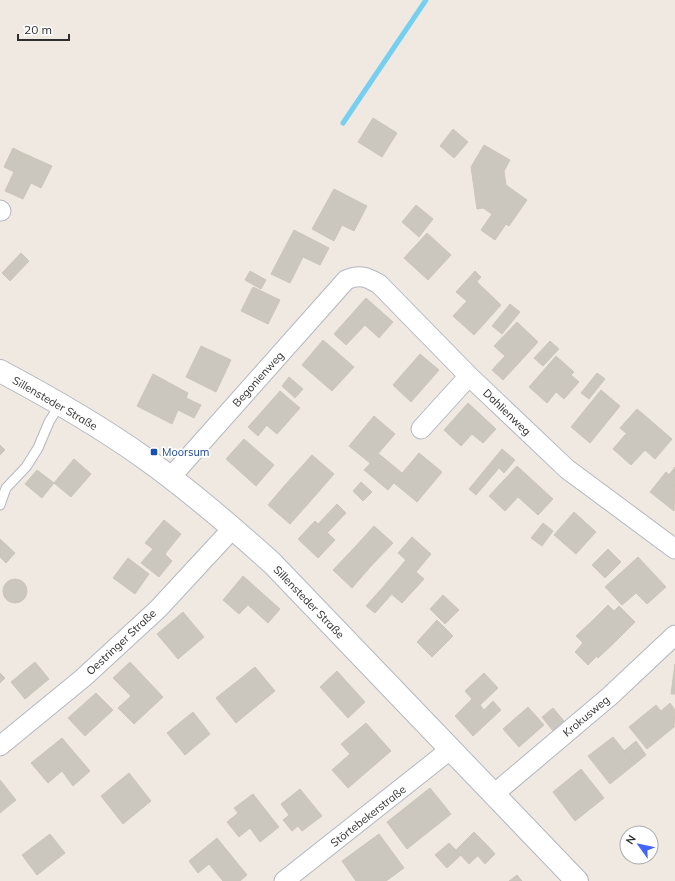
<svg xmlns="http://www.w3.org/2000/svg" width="675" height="881" font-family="Mulish,sans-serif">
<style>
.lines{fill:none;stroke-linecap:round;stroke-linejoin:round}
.stream{stroke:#75cff0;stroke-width:5}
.building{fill:#cbc7bf;stroke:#cbc5ba}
.lane-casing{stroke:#b4b7c1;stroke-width:11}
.street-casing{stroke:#b4b7c1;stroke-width:21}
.secondary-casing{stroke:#b4b7c1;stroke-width:24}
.lane{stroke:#fff;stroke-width:9}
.street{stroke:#fff;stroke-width:19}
.secondary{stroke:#fff;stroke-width:22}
.transit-dot{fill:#1a4fb4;stroke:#fff;stroke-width:1.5}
.labels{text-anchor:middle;stroke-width:3.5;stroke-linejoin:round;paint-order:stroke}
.street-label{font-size:11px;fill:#2e2e2e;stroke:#fff}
.transit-label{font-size:11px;fill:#164399;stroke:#fff;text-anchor:start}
</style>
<rect width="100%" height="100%" fill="#efe9e1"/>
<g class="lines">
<!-- stream -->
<path class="stream" d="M343,123l83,-123"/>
</g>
<!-- building -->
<path class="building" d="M373,118l24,15 -15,24 -24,-15z
M453,129l15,13 -14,16 -14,-12z
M484,145l26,15 -6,11 2,14 21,15 -18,26 -3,-2 -11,16 -14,-10 11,-16 -9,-6 -6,1 -6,-42z
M13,148l10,5 -9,19 -10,-5z
M23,153l29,13 -11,22 -10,-5 -8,16 -18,-8z
M334,189l33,17 -13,25 -12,-6 -8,16 -22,-12z
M416,205l17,14 -14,18 -17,-15z
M294,230l35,18 -9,17 -17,-8 -13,26 -19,-9z
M427,233l24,22 -23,25 -24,-22z
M21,253l8,8 -19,20 -8,-8z
M250,271l16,9 -5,9 -16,-9z
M475,271l6,6 -18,21 -7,-6z
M477,282l24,23 -27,30 -21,-19 14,-15 -4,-3z
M253,287l27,13 -12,24 -27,-13z
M366,298l27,24 -14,16 -14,-13 -19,20 -12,-11z
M510,304l10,8 -18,22 -10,-8z
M517,322l21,20 -22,24 -22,-20z
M323,340l31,27 -22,24 -30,-26z
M550,341l9,8 -16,17 -9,-8z
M201,346l30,14 -15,32 -30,-15z
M420,354l19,16 -28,32 -18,-17z
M505,356l11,10 -13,14 -11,-10z
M556,356l18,16 -3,3 8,7 -15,17 -8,-7 -9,11 -18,-16z
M597,373l8,6 -16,20 -8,-6z
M153,374l35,19 -2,5 15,7 -7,13 -16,-8 -6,14 -35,-18z
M289,377l14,12 -8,9 -13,-12z
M601,390l19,16 -30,37 -19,-16z
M280,391l20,17 -23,26 -20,-17z
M468,403l28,26 -13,14 -11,-9 -11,12 -17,-16z
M637,409l6,5 -17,19 -6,-5z
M643,414l29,25 -17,20 -10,-9 -14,15 -18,-16z
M374,416l21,18 -25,29 -21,-17z
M257,417l10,8 -9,11 -10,-9z
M244,439l30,26 -18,21 -30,-27z
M0,445l5,5 -5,5z
M502,449l13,11 -11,13 -5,-5 -23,27 -7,-6z
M419,453l23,19 -25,30 -23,-19z
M379,454l23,19 -14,17 -24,-20z
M312,455l22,19 -27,31 -22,-20z
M74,459l17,15 -20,23 -17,-14z
M517,466l36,33 -15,16 -20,-18 -13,14 -16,-15z
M675,467v13l-6,-5z
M37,470l17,13 -12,15 -17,-14z
M666,472l9,8 -1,31 -24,-19z
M361,482l11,10 -9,9 -10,-10z
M285,485l22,20 -17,19 -22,-19z
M337,504l9,9 -19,20 -9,-9z
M574,512l22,20 -20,22 -22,-19z
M164,520l17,14 -16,20 7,7 -13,16 -18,-14 12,-14 -8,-6z
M315,521l20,19 -17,18 -20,-19z
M543,523l10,8 -11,15 -11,-8z
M374,526l19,17 -21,22 -18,-17z
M412,537l19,17 -15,18 8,7 -22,24 -19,-16 23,-27 -8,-7z
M0,539l15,14 -9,10 -6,-6z
M354,548l18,17 -20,23 -19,-18z
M608,549l13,13 -16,16 -13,-13z
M638,557l28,30 -19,17 -11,-11 -14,12 -17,-18z
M128,558l21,16 -14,20 -22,-16z
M243,576l37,33 -12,14 -20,-18 -9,9 -16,-14z
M3 591a12 12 0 1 1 24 0a12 12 0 1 1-24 0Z
M383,587l8,8 -16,18 -9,-7z
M443,595l16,15 -14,14 -15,-15z
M608,605l22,22 -15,15 -22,-22z
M619,606l16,16 -5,5 -16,-16z
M183,612l21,25 -26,22 -21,-25z
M437,620l16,16 -21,21 -15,-15z
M593,620l22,22 -17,16 -22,-22z
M583,643l14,13 -9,9 -13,-13z
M35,662l14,17 -24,20 -14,-17z
M130,662l33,35 -29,27 -16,-16 13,-12 -18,-18z
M675,664v30h-4z
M255,667l20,24 -39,32 -20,-25z
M337,671l28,31 -17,16 -28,-31z
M0,673l5,5 -5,5z
M484,673l14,15 -18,17 4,5 9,-9 8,9 -28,26 -18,-20 17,-17 -7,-8z
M96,693l17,17 -28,26 -17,-18z
M670,703l5,7 -1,17 -13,-16z
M656,705l18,22 -27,22 -18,-22z
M528,707l16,18 -25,22 -16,-18z
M553,708l11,13 -11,10 -11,-14z
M193,712l17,22 -25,21 -18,-22z
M366,723l25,28 -43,37 -16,-18 18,-16 -9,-10z
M613,737l22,27 -25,20 -22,-28z
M62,738l28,33 -17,15 -11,-15 -14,12 -17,-20z
M636,741l10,14 -11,9 -11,-13z
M581,769l23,29 -29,23 -22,-29z
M129,773l22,28 -28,23 -22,-28z
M0,780l16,20 -16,13z
M430,788l21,26 -15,12 -20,-27z
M300,789l22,27 -20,15 -4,-5 -6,5 -9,-11 6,-5 -8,-11z
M253,794l26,33 -19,15 -10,-14 -11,9 -12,-15 11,-9 -4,-5z
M416,799l20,27 -14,11 -21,-26z
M401,811l21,26 -15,12 -20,-27z
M474,832l14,14 -19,18 -13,-14z
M50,834l15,19 -28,22 -15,-20z
M379,834l25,34 -18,13h-30l-14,-20z
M217,838l30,37 -7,6h-17l-14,-17 -11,9 -9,-12z
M449,843l12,12 -14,13 -12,-13z
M488,846l7,8 -10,10 -7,-8z
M517,875l5,6h-13z"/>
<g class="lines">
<!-- lane casing -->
<g class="lane-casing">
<path id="lane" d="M0,505l6,-17 20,-21 12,-19 11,-26 11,-18"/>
</g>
<!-- street casing -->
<g class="street-casing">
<path id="street" d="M0,210l1,1
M421,429l48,-53
M170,478l176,-198c14,-6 21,-3 33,4l90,92 98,93 108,80
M0,746l83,-68 75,-69 75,-81
M494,794l116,-98 65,-61
M284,881l167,-132"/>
</g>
<!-- secondary casing -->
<g class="secondary-casing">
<path id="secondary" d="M0,371c49,26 98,54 143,86 45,32 88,69 129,106l305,318"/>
</g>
<!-- lane -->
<use href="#lane" class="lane"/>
<!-- street -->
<use href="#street" class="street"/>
<!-- secondary -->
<use href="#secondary" class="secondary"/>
</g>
<!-- markers -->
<rect class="transit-dot" x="150" y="448" width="8" height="8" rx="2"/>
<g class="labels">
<!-- street labels -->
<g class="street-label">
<text transform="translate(258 379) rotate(-48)" y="4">Begonienweg</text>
<text transform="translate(55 403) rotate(30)" y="4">Sillensteder Straße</text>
<text transform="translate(507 412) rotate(44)" y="4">Dahlienweg</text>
<text transform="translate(309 602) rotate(46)" y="4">Sillensteder Straße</text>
<text transform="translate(121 642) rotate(-43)" y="4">Oestringer Straße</text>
<text transform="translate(586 716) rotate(-40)" y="4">Krokusweg</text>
<text transform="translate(368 816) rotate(-38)" y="4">Störtebekerstraße</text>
</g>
<!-- transit labels -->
<g class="transit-label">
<text x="162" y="456">Moorsum</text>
</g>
</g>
<!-- north arrow -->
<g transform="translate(639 845) rotate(303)"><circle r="19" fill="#ffffff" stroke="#ababab"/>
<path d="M0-3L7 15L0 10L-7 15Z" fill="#4264fb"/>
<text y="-6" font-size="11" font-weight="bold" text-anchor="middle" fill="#2e2e2e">N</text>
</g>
<!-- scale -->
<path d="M18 34v6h51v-6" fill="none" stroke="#2e2e2e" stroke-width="2"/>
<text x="24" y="34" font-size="12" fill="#2e2e2e" stroke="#ffffff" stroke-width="3" paint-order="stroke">20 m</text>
</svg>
